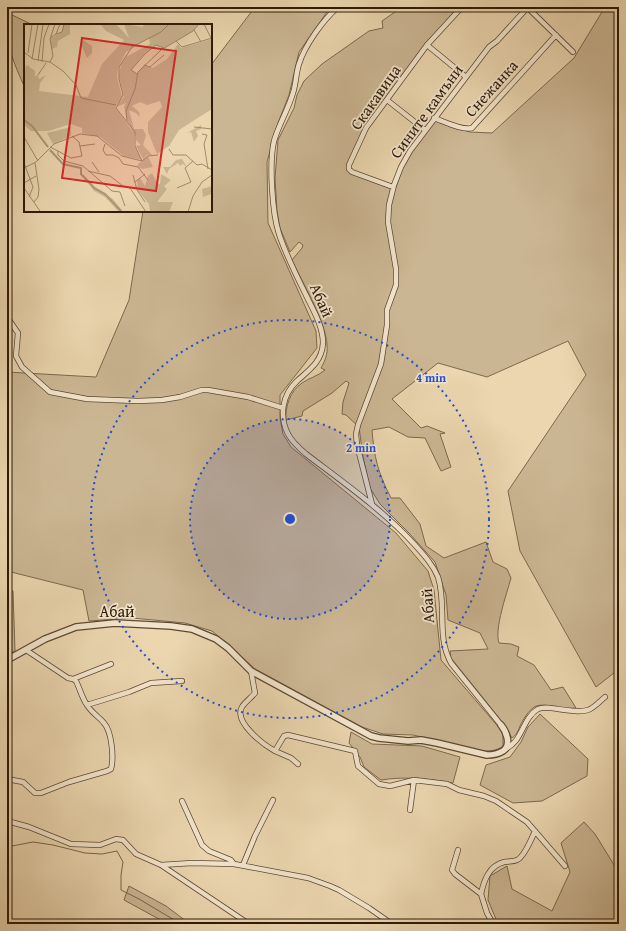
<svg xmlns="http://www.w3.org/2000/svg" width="626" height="931" font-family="'Gentium Book Plus',serif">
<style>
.green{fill:#cbb693;stroke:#7c684e}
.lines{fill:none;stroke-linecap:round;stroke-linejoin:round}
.stream{stroke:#78644a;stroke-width:1}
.minor-casing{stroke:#5c4932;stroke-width:6}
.tertiary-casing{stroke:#5c4932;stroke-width:8}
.minor{stroke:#f2e4cb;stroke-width:4.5}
.tertiary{stroke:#f2e4cb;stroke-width:5.5}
.ring{fill:none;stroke:#1d4ed8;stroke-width:2;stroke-dasharray:2 4}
.labels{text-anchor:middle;stroke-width:3.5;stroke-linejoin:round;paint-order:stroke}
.street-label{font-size:16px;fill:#2d1a08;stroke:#f2e4cb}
.inset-river{fill:none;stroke:#aa9676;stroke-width:2}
.inset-road{fill:none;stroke:#9f8b6c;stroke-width:1}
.view{fill:#d62828;fill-opacity:0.15;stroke:#d62828;stroke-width:2}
.inset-edge{fill:none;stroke:#2d1a08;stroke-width:2}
.centre{fill:#1d4ed8;stroke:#f2e4cb;stroke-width:2}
.ring-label{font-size:12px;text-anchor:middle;font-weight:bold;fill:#1d4ed8;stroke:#f2e4cb;stroke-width:3.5;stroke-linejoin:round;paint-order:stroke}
</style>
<rect width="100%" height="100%" fill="#ebd6af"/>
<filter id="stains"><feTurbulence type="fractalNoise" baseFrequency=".005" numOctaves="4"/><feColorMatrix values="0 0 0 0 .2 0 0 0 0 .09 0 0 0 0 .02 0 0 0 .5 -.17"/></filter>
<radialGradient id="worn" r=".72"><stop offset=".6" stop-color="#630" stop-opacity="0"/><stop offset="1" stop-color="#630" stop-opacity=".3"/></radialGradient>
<!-- green -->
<path class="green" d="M255,7h80l-8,5 -28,40 -10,43 -11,28 -11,39 1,61 48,108 1,17 -37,47v23l3,16 8,13 105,86 32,38 6,19 7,70 60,70 2,6v10c-7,5 -12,5 -20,5l-70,-16 -30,-1 -21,-7 -107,-58 -26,-24 -17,-14 -27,-8 -53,-5 -43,3 -6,-31 -76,-19v-199l89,5 33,-77 14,-89h68v-146z
M402,7h60l-33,34 -65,87 -15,37 3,7 44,15 10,-29 28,-37 36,11 22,1 82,-75 31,-51h14v662l-23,18 -76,-136 -12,-60 78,-116 -18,-34 -81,36 -49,-14 -46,36 29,29 6,-2 18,7 -5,1 11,33 -10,4 -16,-33 -17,-1 -19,-10 -17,3c2,27 6,43 19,68h9l20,26 6,22 18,12 42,-16 7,20 14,7 4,9c-4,15 -17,51 -12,65l12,1 8,3 -2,9 17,9 17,25 12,-3 13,21c-5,0 -10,1 -15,0 -21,-4 -27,-7 -39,14 -3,5 -4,12 -10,16l-8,-14 -53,-66 -1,-7 38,-2 -8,-16 -32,-13 -2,-25 -11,-33 -26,-29 -29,-29 -10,-16 -7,-31 -4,-30 -13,-12 -4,-1 1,-12 6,-19 -3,-2 -14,12 -29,18 -1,5 -16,4c-1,-13 4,-29 16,-37 7,-5 16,-7 23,-13l-4,-2c4,-7 7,-14 6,-23 -1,-23 -25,-63 -35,-85l10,-12 1,-3 -4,-3 -9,10 -10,-24 -3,-17 -2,-33 3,-38 16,-32 3,-13 7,-14 18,-17 47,-33 14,-3 -1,-7z
M10,14l23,11h-8v63c-9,-20 -25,-54 -15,-74z
M10,590l3,1 2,60 -8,4v-64z
M540,714l48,45 -1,17 -45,25 -29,2 -33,-18 6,-20 24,-8 11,-15 7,-15z
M351,732l21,12 50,2 38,11 -7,26c-24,-4 -48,-7 -72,-3l-17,-13 -4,-10 -11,-14z
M584,822l11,12 24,39v51h-121l-10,-24 2,-24 17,-10 5,23 40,22 18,-39 -9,-29z
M129,886l37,20 24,18h-22l-44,-24z"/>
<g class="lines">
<!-- stream -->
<path class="stream" d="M7,847l26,-5 20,3 32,8 17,1 15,-3 6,11 -2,13v15l18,9 42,25"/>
<!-- minor casing -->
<g class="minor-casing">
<path id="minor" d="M338,7c-15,13 -33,38 -39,57 -3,9 -3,20 -6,29 -5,17 -14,31 -19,48 -5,22 -2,71 5,93 7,21 17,41 27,61 7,15 17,31 17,48 -1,19 -14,27 -26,38 -15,14 -18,35 -9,53 4,8 11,14 18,20 38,29 77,56 109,91 9,10 18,20 23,32 9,28 -2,59 13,86l50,62
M527,7l46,45
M427,45l39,32
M387,100l38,30
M434,118c9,3 29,13 38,10l84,-93
M393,187l-41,-15 -3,-3v-4l17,-37 61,-83 35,-38
M7,317l11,16 -2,23 6,11 28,25 37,7 51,2 24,-1 18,-3 22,-7h6l40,7 35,11
M372,504l-15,-59 -1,-11 2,-9 23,-61 6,-39v-15l9,-25v-16l-8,-47 1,-17 5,-20 7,-18 9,-16 79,-104 8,-6 31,-34
M251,671l4,22c-4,5 -10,9 -13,14 -9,15 22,38 33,44l9,-15 4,-1 67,16 3,15 21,18 11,2 24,-6 33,4 12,6 25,6 12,5 31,21 38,44
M73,679l38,-15
M87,705l42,-13 22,-9 31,-2
M505,749c18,-7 17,-31 33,-40 10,-5 34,6 50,1 6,-2 12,-9 17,-13
M275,751l16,7 7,6
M7,779l16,3 12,11h6l28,-11 38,-11 4,-2c3,-11 1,-37 -7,-46 -5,-6 -13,-11 -17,-18 -5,-7 -7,-16 -11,-24l-3,-2 -5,-1 -42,-28
M182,801l20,44 7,6 22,9 3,4
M410,810l4,-30
M7,821l22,6 42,17 29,1 16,-6 7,1 13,14 25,11 88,59
M458,850l-6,20 3,4 26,20 6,19 6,11
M161,865l31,-2 42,1 74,14 22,8 9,4 30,18 23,16
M243,865l12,-29 18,-36
M481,894c3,-14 8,-28 23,-32 4,-1 9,0 13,-2 7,-3 15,-22 18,-29"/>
</g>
<!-- tertiary casing -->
<g class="tertiary-casing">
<path id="tertiary" d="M7,660l38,-21 31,-12 39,-4 56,3 21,3 24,10 12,9 23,23 120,65 8,2 29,3 13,-1 16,3 50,12c5,0 11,-1 16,-4 9,-6 3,-20 -2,-26"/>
</g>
<!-- minor -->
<use href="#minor" class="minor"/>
<!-- tertiary -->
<use href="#tertiary" class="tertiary"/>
</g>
<!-- distance rings -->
<circle cx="290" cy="519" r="100" fill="#1d4ed8" fill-opacity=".12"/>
<g class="ring">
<circle cx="290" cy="519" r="100"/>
<circle cx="290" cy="519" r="199"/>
</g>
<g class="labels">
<!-- street labels -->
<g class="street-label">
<text transform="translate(491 88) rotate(-48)" y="6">Снежанка</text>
<text transform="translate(375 97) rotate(-55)" y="6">Скакавица</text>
<text transform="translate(426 111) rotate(-54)" y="6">Сините камъни</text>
<text transform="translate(322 300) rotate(66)" y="6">Абай</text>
<text transform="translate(427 606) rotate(-94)" y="6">Абай</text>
<text x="117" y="617">Абай</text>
</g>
</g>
<!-- overview -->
<g transform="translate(24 24)">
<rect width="188" height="188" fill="#ebd6af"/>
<path d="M40,0h6v10l-12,7 -1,6 -6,2v-11l11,-6zM76,0h16l13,14 -5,-14 19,3 1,-3h54l-5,7 -29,17 -8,-3 -11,8 -14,17 6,4 7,-9 9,3 14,-9 11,-15 3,4 31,-9v70l-33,21 -10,16 -12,8 -9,-22v-10l14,-15 -2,-6 -13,4 -7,-3 -8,4 7,6 1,5 -4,-4 -7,-3 5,19h9l3,6 -3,10 10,11 -6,-1 -4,4 -7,-13 5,-1 -5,-5v-3l-8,-15 -4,-15 2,-4 -10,4 8,-10 -5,-21 2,-11 5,-8 24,-13 -1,-6 -23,14 -8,16 -1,9 5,20 -7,10 19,26v13l8,14 -18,-4 -24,-19 -18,-4v-5l-11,-4 -23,7h-17l-7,-6v-56l3,-4 8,6v5l3,-1 1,4 7,-4 -6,8 -1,8 49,6 14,-33 22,-24 -18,-9zM59,16l9,6v7l-5,5 -6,-14zM177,101v4l-5,2 2,5 -4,6 -3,-10 -4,1zM47,103v9l-18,8 -6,-11zM124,132l5,11 -11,2 -5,-3 2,-3zM158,135l5,8 -4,-3 -3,2 -2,-3 -9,6 -2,5 -4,-7h7l6,-7zM128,149l5,10 3,1 1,-10 10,6 -7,6 3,3 -10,13h16l-4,10h-19l-1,-8 -11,-13 -1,-11 3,-2 5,8 3,-10zM59,150l13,14 17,11 10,13h-4l-14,-15 -11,-6zM188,162l-1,8 -8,3 -1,-8z" fill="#cbb693"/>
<path class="inset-river" d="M0,96l8,6 16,21M26,126l13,14 18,4v6l13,14 11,6 17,18"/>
<path class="inset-road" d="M180,0l7,14M170,6l7,12M32,10l6,-2 2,-8M26,14l6,-4 4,-10M152,17l6,6 30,-9M0,28l9,7 17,3 13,9 13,14 5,13 35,7M4,29l4,-29M8,35l6,-35M14,37l5,-37M18,38l2,-24 5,-14M26,38l3,-6 -3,-17 5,-15M120,41l6,2 14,-12M113,50l-6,-4 14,-16 11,-9 8,3M14,51l8,-12M103,97l-1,-10 9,-22 3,-17 23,-22 32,-19 6,-7M170,103l18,2M178,110l5,1 -3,9 4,25M0,113l14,24M81,120l-2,6 3,5h7l6,3 4,6 15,3 10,13M56,122l15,-2M26,123l8,4v4l6,6 19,5 29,25 8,1 5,14M145,125l4,6h13l11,10 5,-1 10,6M34,127l13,7 11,-2 -3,-14 -7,-6M118,137l6,-5 10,-1M68,138l7,10M0,139l9,24 -4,10M0,144l12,-6 18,-18 26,-10 17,2 25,20 20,5 -7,-15v-14l-19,-24 7,-13 -4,-16v-12l13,-20 29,-15 8,-8M64,147l22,5 13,10 7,2 16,24M109,151l4,15 8,12M111,158l10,-8M0,159l12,-7M0,164l16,23M153,164l14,-6 -6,-14 8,-7M10,178l4,-5 1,-8 -4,-26M164,188l5,-16 9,-14 10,-7"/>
<path class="view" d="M58,14l94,13 -20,140 -94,-13z"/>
<rect width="188" height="188" class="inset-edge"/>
</g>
<circle cx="290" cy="519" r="6" class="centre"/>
<g class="ring-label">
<text x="431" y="382">4 min</text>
<text x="361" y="452">2 min</text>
</g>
<!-- margin -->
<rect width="626" height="931" fill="none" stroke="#ebd6af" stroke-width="24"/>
<rect x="8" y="8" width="610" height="915" fill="none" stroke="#2d1a08" stroke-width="2"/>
<rect x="12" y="12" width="602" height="907" fill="none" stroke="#2d1a08"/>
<rect width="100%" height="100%" filter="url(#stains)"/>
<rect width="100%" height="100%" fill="url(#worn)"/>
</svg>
